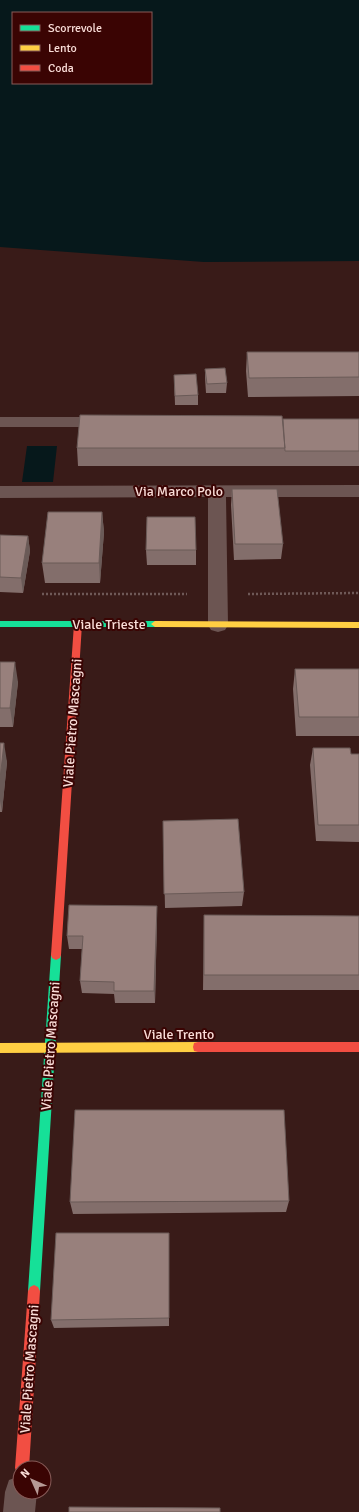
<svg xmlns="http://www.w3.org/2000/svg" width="359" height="1512" font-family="Signika,sans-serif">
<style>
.water{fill:#06181b;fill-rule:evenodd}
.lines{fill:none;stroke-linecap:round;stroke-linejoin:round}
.path{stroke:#6f5957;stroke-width:2.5;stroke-dasharray:2 2;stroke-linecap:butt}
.street{fill:#6c5552;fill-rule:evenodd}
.fast{fill:#16e098;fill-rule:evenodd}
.slow{fill:#ffcf43;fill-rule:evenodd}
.jam{fill:#f24e42;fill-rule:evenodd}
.wall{fill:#836e6b}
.shaded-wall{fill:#6a5a57}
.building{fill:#98807c;stroke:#6a5a57}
.labels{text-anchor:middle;stroke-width:4;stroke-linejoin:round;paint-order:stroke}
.street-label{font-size:14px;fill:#faddd8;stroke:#3a0403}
</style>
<rect width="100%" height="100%" fill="#391b18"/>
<!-- water -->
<path class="water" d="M0,0h359v261l-155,1 -204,-15zM13,13h138v70h-138z
M27,446h30l-4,36h-31z"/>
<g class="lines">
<!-- path -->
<path class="path" d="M42,594h145
M248,594l111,-1"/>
<!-- street -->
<path class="street" d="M0,417h110l6,1 3,4 -3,4 -6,1h-110z
M359,485v12h-133l2,128 -3,5 -7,2 -7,-2 -3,-5v-128l-208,1v-12z
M20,1476v16h17l-2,20h-32l2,-20 4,-12z"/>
<!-- fast -->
<path class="fast" d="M0,621h155l4,3 -4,3h-155z
M56,950l4,2 1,3 -21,336 -2,4 -4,2 -4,-2 -2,-4 23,-336 1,-3z"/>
<!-- slow -->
<path class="slow" d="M155,621l204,1v6l-204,-1 -4,-3z
M198,1042l4,1 1,4 -1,4 -4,1 -198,1v-10z"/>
<!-- jam -->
<path class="jam" d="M78,621l4,3 -21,331 -1,3 -4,2 -4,-2 -1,-3 23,-331z
M198,1042h161v10h-161l-4,-1 -1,-4 1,-4z
M34,1285l4,2 2,4 -11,177h-9v6l-3,-1 -2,-5 13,-177 2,-4z"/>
</g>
<!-- wall -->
<path class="wall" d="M247,352h112v44l-111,1 -2,-26z
M205,369l22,14 -1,10h-20l-1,-15z
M174,375l24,20v10h-23z
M283,419h76v47h-281l-1,-18z
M232,489l51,55 -2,15 -47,1 -3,-55z
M102,512l2,20 -4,51h-55l-3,-20z
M0,535l28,1 2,15 -7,42 -23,-1z
M146,550h50v15h-49z
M0,662l18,20 -5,45h-13z
M295,669h64v67h-63l-3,-47z
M0,743l7,19 -5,50h-2z
M313,748l38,6h8v88l-43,-1 -6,-76z
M163,821l81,71 -2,14 -77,2z
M204,915l155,1v74h-156z
M157,919l-2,84h-40l-1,-9 -32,-1 -2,-12 2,-32h-13l-2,-13z
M289,1201l-3,11 -213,2 -3,-12z
M169,1242v84l-115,2 -3,-8z"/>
<!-- shaded-wall -->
<path class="shaded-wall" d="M102,512l2,20 -4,51 -1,-20z
M28,536l2,15 -7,42 -2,-15z
M15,662l3,20 -5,45 -3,-19z
M4,743l3,19 -5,50 -2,-11v-22z
M157,906v13l-2,84 -1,-12z"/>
<!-- building -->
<path class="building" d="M247,352h112v25l-110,1z
M225,368l2,15 -20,1 -2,-15z
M196,374l2,21 -23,1 -1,-21z
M80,415l202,1 3,32h-208z
M283,419h76v32h-74z
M232,489h45l6,55h-48z
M48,512h54l-3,51h-57z
M147,517h48l1,33h-50z
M0,535l28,1 -7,42 -21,-1z
M0,662h15l-5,46h-10z
M295,669h64v48h-60z
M0,743h4l-4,36z
M313,748h37l1,6h8v71h-41z
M238,819l6,73 -80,2 -1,-73z
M69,905l88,1 -3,85h-40v-9l-34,-1 3,-45h-16z
M204,915l155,1v59h-155z
M75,1110h209l5,91 -219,1z
M56,1233h113v85l-118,2z
M69,1507l151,1v4h-151z"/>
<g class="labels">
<!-- street labels -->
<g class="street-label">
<text x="179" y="496">Via Marco Polo</text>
<text x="109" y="629">Viale Trieste</text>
<text transform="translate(72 723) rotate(-86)" y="5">Viale Pietro Mascagni</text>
<text x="179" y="1039">Viale Trento</text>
<text transform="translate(50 1046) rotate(-86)" y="5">Viale Pietro Mascagni</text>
<text transform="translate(29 1369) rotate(-86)" y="5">Viale Pietro Mascagni</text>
</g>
</g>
<!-- legend -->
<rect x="12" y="12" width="140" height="72" fill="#3a0403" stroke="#875b58"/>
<rect x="20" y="25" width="20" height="6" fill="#16e098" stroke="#875b58"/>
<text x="48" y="32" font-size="12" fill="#faddd8">Scorrevole</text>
<rect x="20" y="45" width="20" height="6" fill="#ffcf43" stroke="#875b58"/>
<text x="48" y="52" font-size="12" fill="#faddd8">Lento</text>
<rect x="20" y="65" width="20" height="6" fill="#f24e42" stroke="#875b58"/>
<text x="48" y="72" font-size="12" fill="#faddd8">Coda</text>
<!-- north arrow -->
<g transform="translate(32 1480) rotate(315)"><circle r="19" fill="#3a0403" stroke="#875b58"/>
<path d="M0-3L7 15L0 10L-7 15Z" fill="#b69995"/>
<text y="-6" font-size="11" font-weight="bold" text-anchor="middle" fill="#faddd8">N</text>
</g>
</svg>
